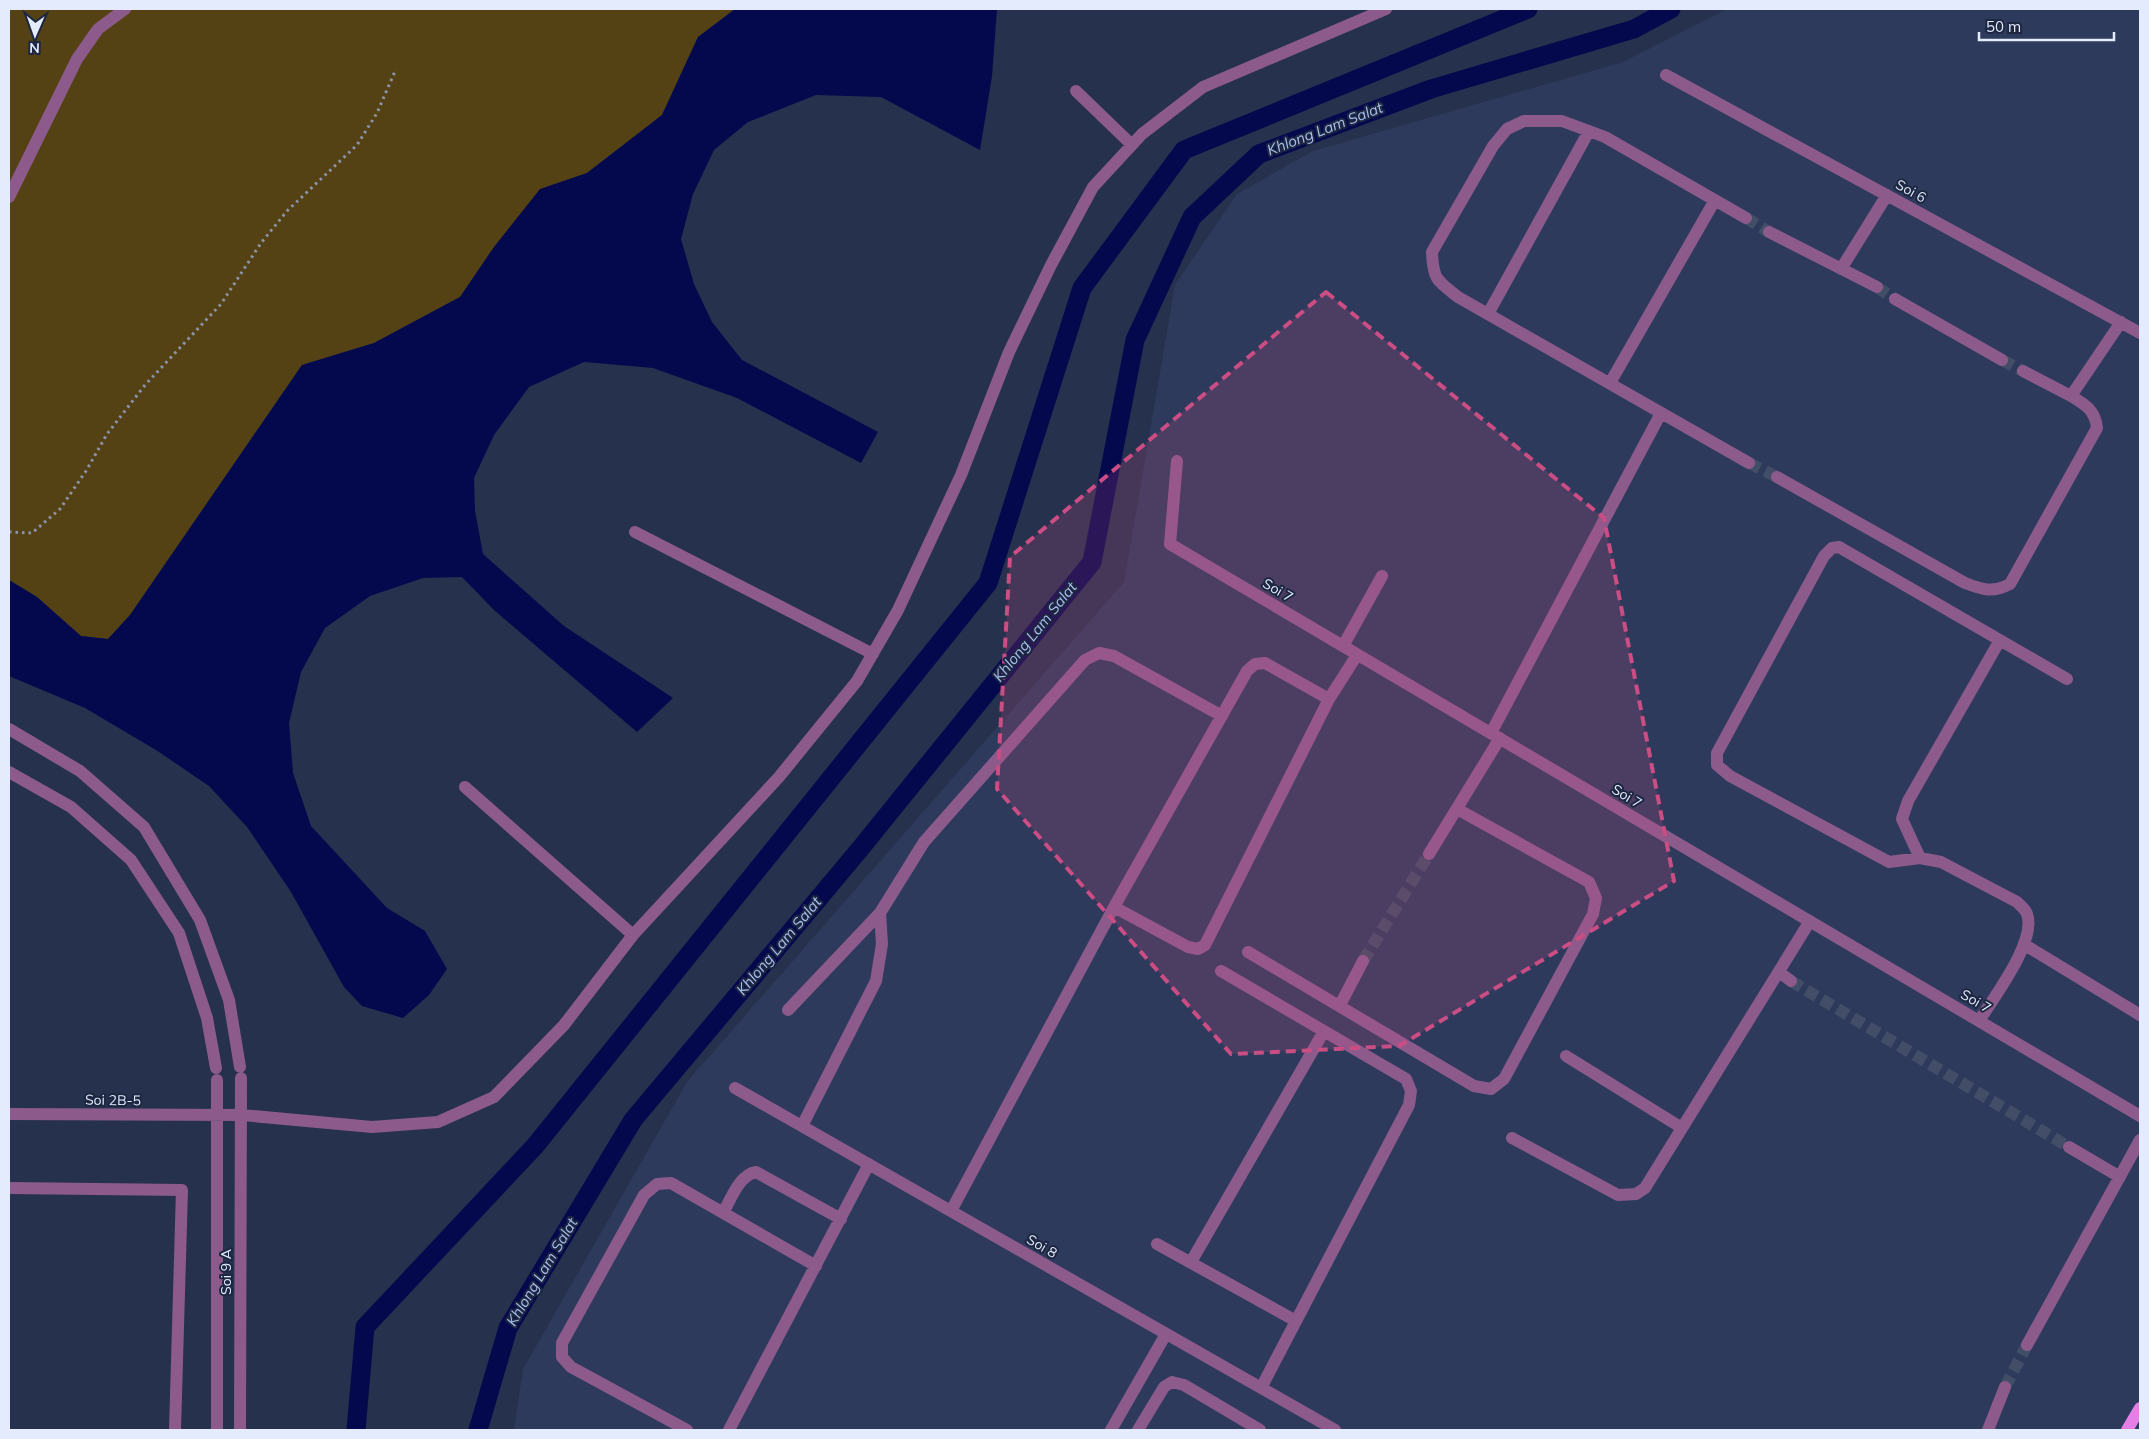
<svg xmlns="http://www.w3.org/2000/svg" width="2149" height="1439" font-family="Mulish,sans-serif">
<style>
.built{fill:#2d3a5c}
.green{fill:#554214}
.water{fill:#04094d}
.lines{fill:none;stroke-linecap:round;stroke-linejoin:round}
.canal{stroke:#04094d;stroke-width:19}
.minor-tunnel{stroke:#424d67;stroke-width:12;stroke-dasharray:12 6;stroke-linecap:butt}
.path{stroke:#8b94ab;stroke-width:3;stroke-dasharray:2.5 4;stroke-linecap:butt}
.minor{stroke:#8c5b8c;stroke-width:12}
.major{stroke:#e57fe6;stroke-width:12}
.marked{fill:#ca4d84;fill-opacity:0.2;stroke:#ca4d84;stroke-width:4;stroke-dasharray:10 6;stroke-linejoin:round}
.labels{text-anchor:middle;stroke-width:4;stroke-linejoin:round;paint-order:stroke}
.street-label{font-size:14px;fill:#e3ebfd;stroke:#1d2742}
.water-label{font-size:15px;font-style:italic;fill:#a9beed;stroke:#1d2742}
</style>
<rect width="100%" height="100%" fill="#26314d"/>
<!-- built -->
<path class="built" d="M1727,9h413v1421h-1626l9,-61 164,-287 437,-500 51,-297 62,-91 76,-43 310,-89z"/>
<!-- green -->
<path class="green" d="M9,9h726l-37,28 -36,78 -75,58 -47,17 -46,57 -34,50 -86,46 -72,22 -172,250 -22,24 -27,-3 -44,-39 -28,-17z"/>
<!-- water -->
<path class="water" d="M735,9h262l-5,67 -12,74 -99,-53 -65,-2 -68,27 -34,28 -21,44 -12,45 13,45 18,38 30,38 136,72 -17,31 -124,-65 -84,-30 -69,-6 -55,25 -35,48 -20,43 1,33 8,43 81,72 109,72 -36,34 -143,-122 -32,-33 -39,1 -53,18 -45,32 -24,44 -12,51 4,50 18,53 76,82 38,23 22,38 -18,26 -26,23 -41,-12 -18,-19 -53,-95 -44,-65 -38,-41 -53,-36 -71,-42 -76,-32v-96l28,17 44,39 27,3 22,-24 172,-250 72,-22 86,-46 34,-50 46,-58 47,-16 75,-58 36,-78z"/>
<g class="lines">
<!-- canal -->
<path class="canal" d="M356,1430l9,-103 170,-181 453,-563 94,-295 102,-138 344,-141
M478,1430l30,-102 125,-208 227,-271 232,-287 43,-222 57,-123 67,-63 172,-65 203,-60 37,-20"/>
<!-- minor-tunnel -->
<path class="minor-tunnel" d="M1746,218l23,14
M1877,287l18,12
M2002,360l21,11
M1749,463l28,14
M1363,961l66,-107
M1791,981l278,166
M2005,1387l22,-42"/>
<!-- path -->
<path class="path" d="M9,532l23,1 28,-24 26,-38 21,-37 38,-49 76,-81 40,-61 26,-32 70,-66 20,-32 19,-44"/>
<!-- minor -->
<path class="minor" d="M1666,75l474,258
M1076,91l56,54
M9,197l68,-138 21,-30 27,-20
M1746,218l-141,-81 -43,-16h-38l-17,8 -14,17 -61,106c1,28 5,28 26,45l291,166
M1769,232l108,55
M1841,269l46,-74
M1895,299l107,61
M1488,314l101,-183
M2023,371l48,25 50,-74
M1610,383l105,-183
M1177,461l-7,83 970,572
M1777,477l188,106c18,7 28,10 45,1l87,-156c-2,-18 -11,-23 -26,-32
M635,532l238,122
M1343,646l39,-70
M9,729l71,42 64,56 56,93 29,80 11,67
M1491,733l170,-320
M9,772l62,35 60,53 48,73 28,85 9,50
M465,787l168,148
M1429,854l71,-116
M1920,858l-18,-39 6,-18 92,-161
M1114,907l74,40 10,2 7,-4 124,-246 28,-44
M2025,945l115,70
M1248,952l226,134 17,3 13,-10 89,-165 3,-16 -7,-16 -132,-73
M1221,971l185,108 5,12 -2,14 -148,283
M1779,972l12,9
M1340,1005l23,-44
M788,1010l92,-97
M1979,1021c15,-24 58,-80 48,-107 -1,-4 -6,-8 -10,-12l-76,-40 -21,-4 -31,4 -159,-86 -13,-11v-12l107,-197 8,-8 7,-1 228,132
M1566,1056l116,72
M735,1088l600,342
M9,1114l233,1 130,12 66,-5 56,-25 70,-72 69,-90 146,-158 78,-96 41,-71 63,-135 48,-123 42,-87 42,-78 49,-53 61,-47 183,-78
M802,1126l74,-145 6,-37 -2,-31 44,-71 161,-182 14,-7 15,3 108,60
M1512,1138l106,57 18,-1 9,-6 165,-267
M2069,1147l51,30
M9,1188l173,2 -7,240
M951,1211l163,-304 133,-236 8,-7 10,-1 64,36
M723,1213c8,-14 16,-38 33,-41l85,47
M1157,1244l139,77
M1191,1262l133,-231
M2027,1345l113,-205
M217,1430v-350
M240,1430l1,-352
M687,1430l-116,-63 -9,-10v-14l82,-148 13,-11 14,-1 145,83
M729,1430l140,-266
M1111,1430l55,-96
M1138,1430l26,-43 8,-5 12,3 76,45
M1988,1430l17,-43"/>
<!-- major -->
<path class="major" d="M2127,1430l13,-22"/>
</g>
<!-- marked area -->
<path class="marked" d="M1326,292l278,226 70,363 -275,165 -168,8 -234,-265 13,-232z"/>
<g class="labels">
<!-- street labels -->
<g class="street-label">
<text transform="translate(1911 191) rotate(29)" y="5">Soi 6</text>
<text transform="translate(1278 590) rotate(30)" y="5">Soi 7</text>
<text transform="translate(1627 796) rotate(31)" y="5">Soi 7</text>
<text transform="translate(1976 1001) rotate(30)" y="5">Soi 7</text>
<text transform="translate(113 1100) rotate(1)" y="5">Soi 2B-5</text>
<text transform="translate(1042 1246) rotate(30)" y="5">Soi 8</text>
<text transform="translate(226 1272) rotate(-90)" y="5">Soi 9 A</text>
</g>
<!-- water labels -->
<g class="water-label">
<text transform="translate(1325 129) rotate(-21)" y="5">Khlong Lam Salat</text>
<text transform="translate(1035 632) rotate(-51)" y="5">Khlong Lam Salat</text>
<text transform="translate(779 946) rotate(-50)" y="5">Khlong Lam Salat</text>
<text transform="translate(542 1272) rotate(-59)" y="5">Khlong Lam Salat</text>
</g>
</g>
<!-- border -->
<rect width="2149" height="1439" fill="none" stroke="#e3ebfd" stroke-width="20"/>
<!-- north arrow -->
<g transform="translate(35 35) rotate(182)" stroke="#1d2742" stroke-width="4" paint-order="stroke">
<path d="M0-4L9 19L0 12L-9 19Z" fill="#e3ebfd"/>
<text y="-8" font-size="14" font-weight="bold" text-anchor="middle" fill="#e3ebfd">N</text>
</g>
<!-- scale -->
<path d="M1979 32v8h135v-8" fill="none" stroke="#e3ebfd" stroke-width="2.5"/>
<text x="1986" y="32" font-size="15" fill="#e3ebfd" stroke="#1d2742" stroke-width="4" paint-order="stroke">50 m</text>
</svg>
